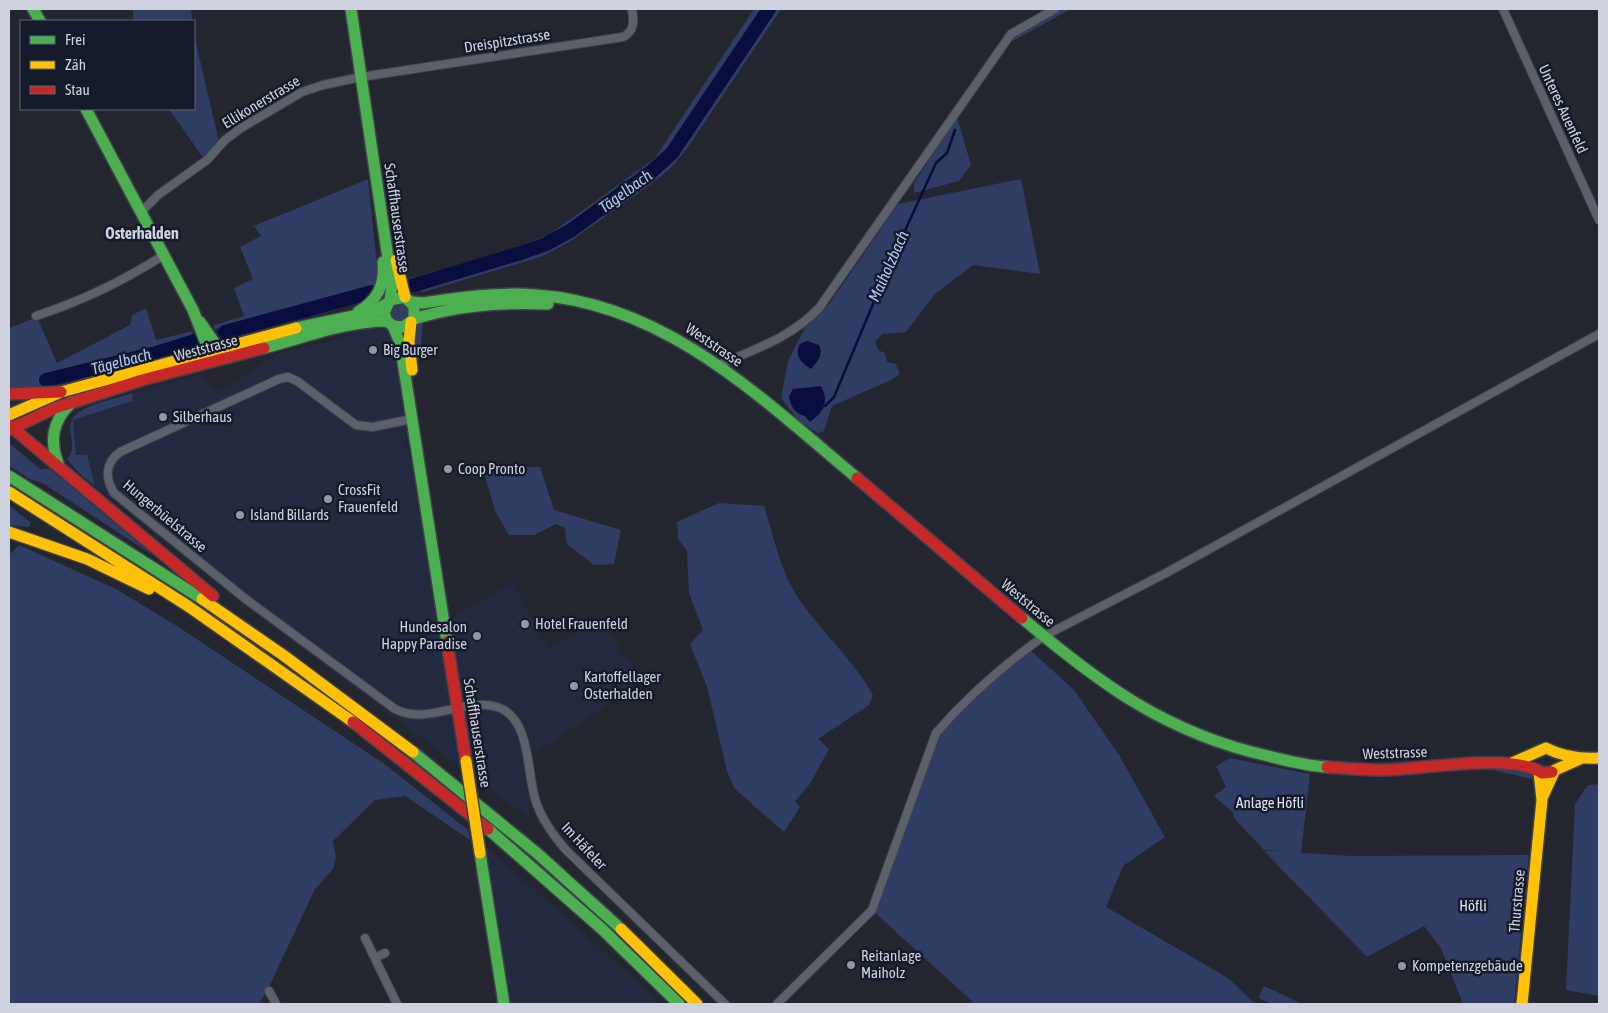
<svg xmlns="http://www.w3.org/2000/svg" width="1608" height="1013" font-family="'Asap Condensed',sans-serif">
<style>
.built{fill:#232a3f}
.green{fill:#2f3c63}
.water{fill:#090d3e}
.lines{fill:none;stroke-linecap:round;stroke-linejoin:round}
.stream{stroke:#090d3e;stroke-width:2.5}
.river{stroke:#090d3e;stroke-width:14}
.street-casing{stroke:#3f424a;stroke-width:10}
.fast-casing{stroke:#3f424a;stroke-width:14}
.slow-casing{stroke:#3f424a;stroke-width:14}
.jam-casing{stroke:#3f424a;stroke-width:14}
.street{stroke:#5c606a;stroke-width:8}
.fast{stroke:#4caf50;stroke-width:11}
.slow{stroke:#ffc107;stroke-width:11}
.jam{stroke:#c62828;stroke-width:11}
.slow-bridge-casing{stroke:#3f424a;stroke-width:14;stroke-linecap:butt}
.slow-bridge{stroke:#ffc107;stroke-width:11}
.poi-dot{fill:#9296a1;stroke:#151a2a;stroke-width:2}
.labels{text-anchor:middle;stroke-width:5;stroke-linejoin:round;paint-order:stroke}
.street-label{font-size:15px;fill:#ced2de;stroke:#151a2a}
.poi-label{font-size:15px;fill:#ced2de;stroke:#151a2a;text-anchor:start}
.park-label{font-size:15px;fill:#dce3f5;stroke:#151a2a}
.water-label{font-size:16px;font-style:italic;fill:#b1c5fa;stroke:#151a2a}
.neighbourhood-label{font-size:16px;font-weight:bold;fill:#ced2de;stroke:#151a2a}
</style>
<rect width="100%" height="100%" fill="#23262f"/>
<!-- built -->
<path class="built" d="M372,326l15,4 8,19 13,103 6,15 24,159 75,-44 36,67 52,-29 41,60 -106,73 -10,3 4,63 -264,-197 -171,-136 -8,-30 -11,-1 -3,-35 59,-19 1,-8 69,-19 13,19 16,-8 47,-31 53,-13z
M487,848l140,124 32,32h-155l-24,-151z"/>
<!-- green -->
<path class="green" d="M133,9h58l1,12h-59z
M754,9h27l-93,138 -16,20 -21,17 -82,58 -26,14 -120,36 -9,-5 -4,-9 97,-27 43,-17 105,-76z
M1055,9h16l-58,32 -2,-7z
M194,34l25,108 -15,17 -35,-50h25z
M957,117l14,48 -12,16 -45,12v-10z
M368,179l10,97c0,9 -2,12 -11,15v8l-138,38h-4l-8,-9 -3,1v-4l30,-9 -10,-28 19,-9 -13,-32 21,-11 -7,-10z
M1021,179l19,95 -67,-9 -38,29 -29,38 -24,2 -7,8 3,8 7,3 2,9 9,2 4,10 -9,6 -59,26 -8,25 -6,2 -19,-12 -18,-23 7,-37 16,-32 26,-26 68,-99z
M399,302l9,4 2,10 -11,7 -8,-6v-10z
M146,308l10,32 37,-9 -1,4 -6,2 7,-1 1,9c-59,23 -122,40 -185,44v-61l28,-11 20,46 73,-38 2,-10z
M423,320l-3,39 -5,6 -3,-22 4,-19z
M133,393l-1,8 -59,19 3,35h11l8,31 -15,-12 -13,-15c12,-11 -2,-28 6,-41 8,-13 45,-20 60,-25z
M9,443l31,26h10l104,87 -110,-72 -14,-5 -21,-13z
M493,467h47l14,43 67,20 -7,34 -20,1 -27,-21 -2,-16 -9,-4 -22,11h-25l-14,-24 -10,-35z
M719,503l45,3c10,32 17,68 37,96 23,32 53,59 72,93l-4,10 -51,34 11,10 -20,36 -14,16 5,6 -16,25 -50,-44 -7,-17 -20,-84 -17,-43 13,-14 -14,-37 -2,-42 -9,-12 -1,-17z
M9,505l22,18 -2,4 -20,-2z
M19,545l97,44 61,37 209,139 82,65 2,10 -65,-44 -30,4 -42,41 3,16 -3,12 -18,20 -47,100 -9,15h-250v-449z
M1028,648l46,42 45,65 46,82 -42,29 -17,41 122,71 27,26h-280l-103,-94 64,-177z
M1230,758l80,16 -9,79 52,3 176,-1 -15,149h-51l-22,-56 -17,-22 -57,31 -103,-106h17l-17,-1 -30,-32 -1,-5 -19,-17 12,-9 -10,-21z
M1489,769h33l8,3 6,8z
M1599,784v212l-33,-6 9,-186 13,-19z
M1264,986l38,18h-30l-14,-6z"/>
<!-- water -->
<path class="water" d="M807,341l12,4c5,10 -2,17 -8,24 -10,-6 -17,-14 -11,-25z
M821,386c9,16 2,27 -11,36l-5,-6c-10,-2 -14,-9 -16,-20l4,-7z"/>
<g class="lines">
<!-- stream -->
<path class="stream" d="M825,406l9,-9 39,-93 11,-33 8,-12 44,-96 11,-10 8,-23"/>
<!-- river -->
<path class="river" d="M414,285l107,-32 25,-9 24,-13 81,-59 21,-19 97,-144
M225,332l147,-40
M46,380l110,-27 39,-12"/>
<!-- street casing -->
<g class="street-casing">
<path id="street" d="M1503,9l96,211
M141,212l17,-17 49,-35 18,-20 16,-12 61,-36 21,-7 38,-8 262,-40c12,-6 11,-16 9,-28
M36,316c48,-16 85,-34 128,-61
M719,365c36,-16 73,-28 100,-57l192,-274 44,-25
M412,419l-39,8 -17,-2 -59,-44 -9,-4 -9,2 -159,73c-15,11 -15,26 -6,41l133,107 148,109c33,17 68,-12 102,-2 35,11 29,66 39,95 6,18 17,33 30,48l159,154
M365,938l32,66
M375,958l10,-5
M269,991l7,13
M777,1004l95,-94 64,-177c31,-36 69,-69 108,-97l122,-63 433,-239"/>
</g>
<!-- fast casing -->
<g class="fast-casing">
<path id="fast" d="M33,9l7,12
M351,9l41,276 -2,15
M86,109l107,201 18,46
M412,302l11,1c38,-6 75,-11 113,-8 131,9 226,104 321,183
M358,312c20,-12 27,-27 25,-50
M414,319c44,-14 88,-17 134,-15
M200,322l18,26
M393,326l10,1 11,-8v-13l-9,-9 -15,3 -6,13 3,8 6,5 7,17 47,299
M296,328l77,-16 13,-8
M264,348c39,-10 82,-27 123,-27
M59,466c-10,-25 -7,-45 13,-64
M9,476l193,123
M1022,618c78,66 144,115 246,138 20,5 39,10 59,11
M413,752l125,102 83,75
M488,829l114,100 77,75
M480,853l24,151"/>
</g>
<!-- slow casing -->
<g class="slow-casing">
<path id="slow" d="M396,260l9,37
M411,322l-2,19 3,29
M9,415l52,-23 235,-64
M9,492l179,114 165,116
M9,532l78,27 62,30
M202,599l81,56 130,97
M1512,763l34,-15c17,9 34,11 53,10
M1543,796l12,-26 25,-11
M621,929l76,75
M1522,1004l20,-204 -3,-28"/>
</g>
<!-- jam casing -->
<g class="jam-casing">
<path id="jam" d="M9,394l52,-2
M9,425l204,171
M9,430l46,-22 87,-28 122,-32
M857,478l165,140
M447,642l19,119
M353,722l135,107
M1327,767c18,1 37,3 55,3 38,0 131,-18 160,3l10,-1"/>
</g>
<!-- street -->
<use href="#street" class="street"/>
<!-- fast -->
<use href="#fast" class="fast"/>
<!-- slow -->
<use href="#slow" class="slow"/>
<!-- jam -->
<use href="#jam" class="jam"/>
<!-- slow-bridge casing -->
<g class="slow-bridge-casing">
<path id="slow-bridge" d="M466,761l14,92"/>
</g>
<!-- slow-bridge -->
<use href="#slow-bridge" class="slow-bridge"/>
</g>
<!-- markers -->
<g class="poi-dot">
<circle cx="373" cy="350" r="5"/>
<circle cx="163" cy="417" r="5"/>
<circle cx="448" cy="469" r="5"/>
<circle cx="328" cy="499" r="5"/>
<circle cx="240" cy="515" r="5"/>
<circle cx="525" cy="624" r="5"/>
<circle cx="477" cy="636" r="5"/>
<circle cx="574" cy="686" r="5"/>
<circle cx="851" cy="965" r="5"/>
<circle cx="1402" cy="966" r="5"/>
</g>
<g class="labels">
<!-- street labels -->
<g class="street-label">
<text transform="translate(507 41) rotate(-9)" y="5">Dreispitzstrasse</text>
<text transform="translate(261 102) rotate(-31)" y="5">Ellikonerstrasse</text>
<text transform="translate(1563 109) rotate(65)" y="5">Unteres Auenfeld</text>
<text transform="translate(397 218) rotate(82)" y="5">Schaffhauserstrasse</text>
<text transform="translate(714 345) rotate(34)" y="5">Weststrasse</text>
<text transform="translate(206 348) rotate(-15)" y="5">Weststrasse</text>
<text transform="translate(165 516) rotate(40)" y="5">Hungerbüelstrasse</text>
<text transform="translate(1028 603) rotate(40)" y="5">Weststrasse</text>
<text transform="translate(477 733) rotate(81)" y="5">Schaffhauserstrasse</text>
<text transform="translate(1395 753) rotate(-2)" y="5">Weststrasse</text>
<text transform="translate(584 846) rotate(47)" y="5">Im Häfeler</text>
<text transform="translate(1517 901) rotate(-85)" y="5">Thurstrasse</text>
</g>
<!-- poi labels -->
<g class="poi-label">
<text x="383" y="355">Big Burger</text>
<text x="173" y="422">Silberhaus</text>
<text x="458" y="474">Coop Pronto</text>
<text x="338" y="495">CrossFit<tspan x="338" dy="17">Frauenfeld</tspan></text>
<text x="250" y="520">Island Billards</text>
<text x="535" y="629">Hotel Frauenfeld</text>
<text x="467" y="632" text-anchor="end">Hundesalon<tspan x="467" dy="17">Happy Paradise</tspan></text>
<text x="584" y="682">Kartoffellager<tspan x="584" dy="17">Osterhalden</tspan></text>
<text x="861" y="961">Reitanlage<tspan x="861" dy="17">Maiholz</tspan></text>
<text x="1412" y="971">Kompetenzgebäude</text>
</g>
<!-- park labels -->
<g class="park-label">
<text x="1270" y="808">Anlage Höfli</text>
<text x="1473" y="911">Höfli</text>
</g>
<!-- water labels -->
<g class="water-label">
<text transform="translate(625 191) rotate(-36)" y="6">Tägelbach</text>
<text transform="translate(888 266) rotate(-66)" y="6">Maiholzbach</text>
<text transform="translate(121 361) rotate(-15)" y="6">Tägelbach</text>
</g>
<!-- neighbourhood labels -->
<g class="neighbourhood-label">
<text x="142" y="239">Osterhalden</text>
</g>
</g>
<!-- border -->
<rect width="1608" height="1013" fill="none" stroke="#ced2de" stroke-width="20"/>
<!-- legend -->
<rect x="20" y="20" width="175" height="90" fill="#151a2a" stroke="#5f6472"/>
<rect x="30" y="36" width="25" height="8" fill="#4caf50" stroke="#5f6472"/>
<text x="65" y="45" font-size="15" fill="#ced2de">Frei</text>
<rect x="30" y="61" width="25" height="8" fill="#ffc107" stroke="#5f6472"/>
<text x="65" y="70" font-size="15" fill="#ced2de">Zäh</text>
<rect x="30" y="86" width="25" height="8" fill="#c62828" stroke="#5f6472"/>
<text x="65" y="95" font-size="15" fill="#ced2de">Stau</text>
</svg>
